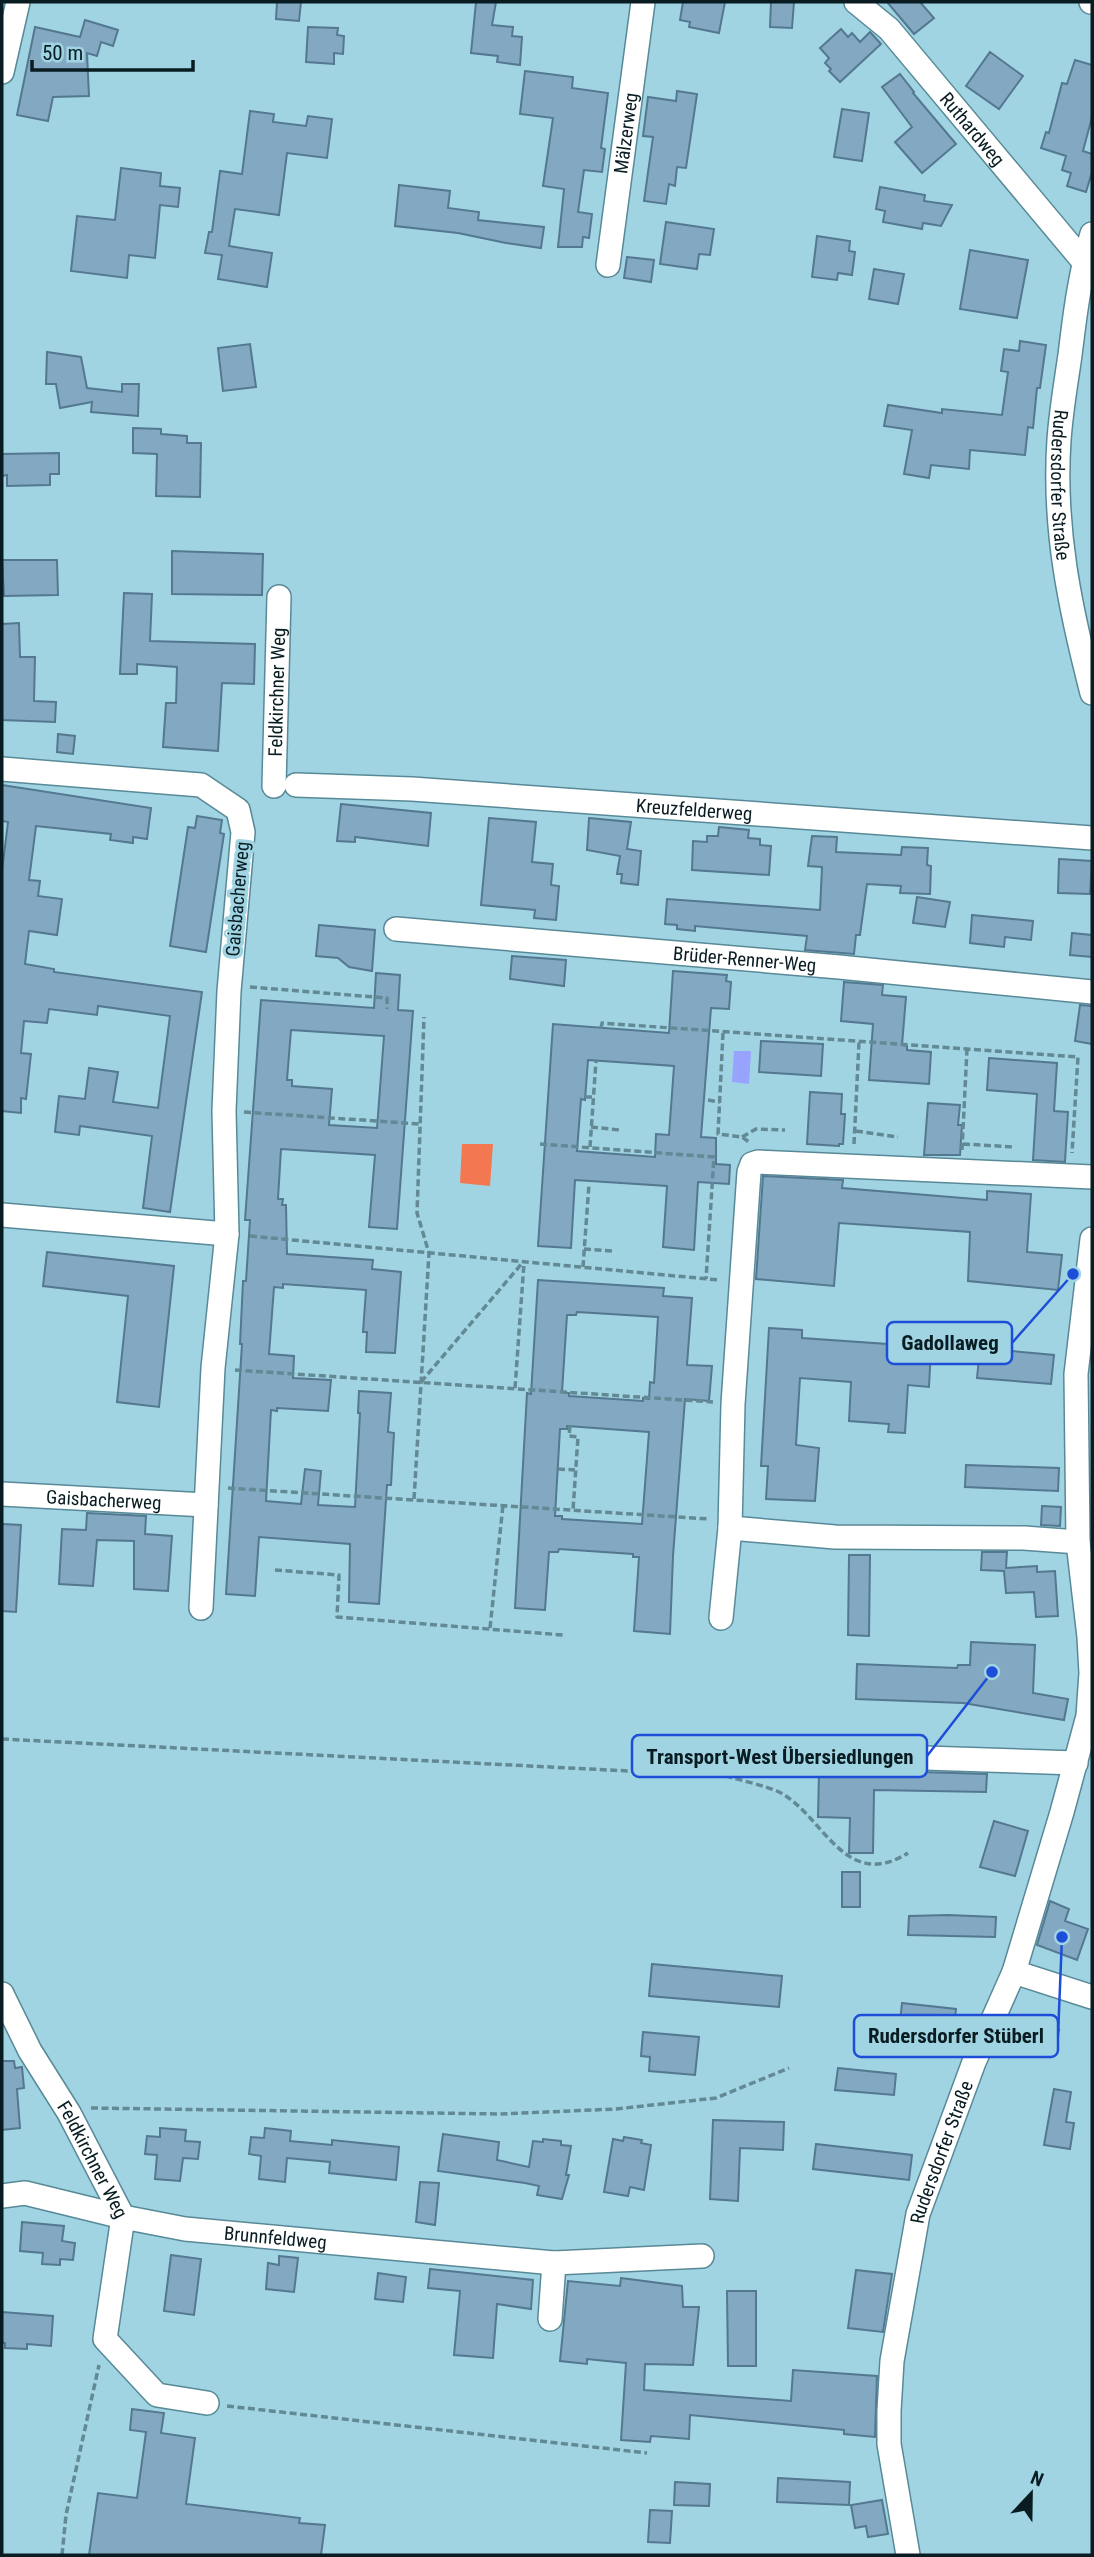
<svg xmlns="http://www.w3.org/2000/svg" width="1094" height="2557" font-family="'Roboto Condensed',sans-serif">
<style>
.green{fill:#f37751}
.water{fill:#98a2ff}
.building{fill:#82a8c2;stroke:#537890;stroke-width:2;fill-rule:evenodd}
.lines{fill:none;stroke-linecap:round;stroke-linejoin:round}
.minor-casing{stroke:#588997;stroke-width:26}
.path{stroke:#628994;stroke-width:3.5;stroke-dasharray:7 3.5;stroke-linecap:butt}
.minor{stroke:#fff;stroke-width:23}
.labels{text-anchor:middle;stroke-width:7;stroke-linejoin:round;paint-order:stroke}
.street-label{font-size:19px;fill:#081c22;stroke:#a1d4e3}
.leader{fill:none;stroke:#1d4ed8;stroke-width:2.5}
.callout-dot{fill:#1d4ed8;stroke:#a1d4e3;stroke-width:2.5}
.callout{fill:#a1d4e3;stroke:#1d4ed8;stroke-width:2.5}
.callout-label{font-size:21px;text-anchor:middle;font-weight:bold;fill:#081c22}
</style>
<rect width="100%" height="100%" fill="#a1d4e3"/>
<!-- green -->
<path class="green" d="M462,1144h31l-3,42 -30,-3z"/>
<!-- water -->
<path class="water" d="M734,1051h17l-2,33 -17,-2z"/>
<!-- building -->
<path class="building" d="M277,2h24l-2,19 -23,-2z
M476,2h20l-4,23 21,2 -1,9 10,1 -2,28 -23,-3 1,-6 -27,-3z
M683,2h42l-6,31 -30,-6 1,-5 -10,-2z
M771,2h23l-2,26 -22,-1z
M887,2h33l14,16 -20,16z
M85,20l33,10 -5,16 -12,-4 -4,14 -10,-3 2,43 -36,1 -5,24 -31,-6 18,-88 45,10z
M308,27l30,1 -1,7 7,1 -1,18 -9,-1v11l-28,-2z
M841,29l7,8 4,-4 8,9 10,-10 11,12 -41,38 -11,-11 2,-2 -6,-6 4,-5 -9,-10z
M990,52l33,24 -24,33 -33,-23z
M1075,60l17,5v52l-9,34 9,3v18l-6,20 -19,-6 4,-13 -9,-3 4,-14 -25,-8 5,-16 3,1 13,-50 5,1z
M525,71l48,6 -1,11 36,5 -7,55 4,1 -3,23 -18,-2 -6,42 14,2 -3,24 -6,-1 -1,10h-24l6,-58 -21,-3 10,-68 -33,-4z
M900,74l14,18 -1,1 43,51 -34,29 -27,-31 17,-15 -30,-40z
M677,91l20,3 -11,74 -9,-1 -2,19 -6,-2 -3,20 -22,-3 9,-64 -10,-1 5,-39 28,4z
M842,109l27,4 -7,48 -28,-4z
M250,111l24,3 -1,8 33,4 2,-10 24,3 -5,39 -40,-5 -8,62 -44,-6 -6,37 43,7 -5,34 -49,-8 4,-24 -17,-2 4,-21h3l8,-61 22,3z
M121,168l40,5 -1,13 20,2 -2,19 -18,-2 -5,53 -26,-3 -2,23 -56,-7 6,-55 38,4z
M399,185l51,6 -2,17 31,4 -1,8 66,7 -3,21 -35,-5 -48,-10 -63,-7z
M880,187l45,8 -1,6 28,4 -11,21 -18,-3 -1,6 -39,-7 2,-11 -9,-2z
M666,222l48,7 -4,26 -11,-1 -2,15 -37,-5z
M817,236l33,5 -1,10 6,1 -3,23 -14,-2 -1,7 -25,-3z
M970,250l58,10 -11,58 -57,-9z
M627,257l27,3 -3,22 -27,-4z
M874,269l30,5 -6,30 -29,-5z
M1020,341l26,4 -6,43h-3l-4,40 -5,-1 -3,28 -55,-5 -1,19 -38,-4 -2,13 -25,-4 8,-44 -28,-4 4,-21 54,8v-4l60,6 6,-43 -7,-1 3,-22 15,2z
M250,344l6,43 -33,4 -5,-43z
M47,352l34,5 6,31 35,4v-8h17l-1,32 -47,-4 1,-10 -32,6 -4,-24h-10z
M133,428l28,1v5l26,2v7h14l-1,54 -44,-1 1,-42 -24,-1z
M59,453v21h-9v11l-43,1v-11l-5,1v-22z
M172,551l91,3 -1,41 -90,-1z
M2,560h55l1,35 -54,1z
M124,593l28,1 -2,47 105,3 -1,40 -32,-1 -4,68 -55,-4 3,-44h10l1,-36 -40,-3v10h-17z
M19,623l1,34h15l-1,44 22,1 -1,20 -53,-2v-96z
M58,734l17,2 -2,18 -16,-2z
M2,785l149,23 -4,31 -14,-2v6l-23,-3 1,-6 -75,-8 -7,54 11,1 -2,15 24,3 -5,36 -28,-4 -4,33 29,5v3l148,20 -32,220 -27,-4 9,-72 -72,-10 -1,9 -24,-3 4,-36 26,3 4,-31 29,4 -5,30 45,6 12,-92 -72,-10 -1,9 -48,-6 -2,14 -23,-2 -3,32 10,1 -5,45 -5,-1v15l-19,-2v-240l6,-49 -6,-1z
M341,804l90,9 -3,33 -73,-9v5l-18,-1z
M197,816l25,4 -2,13 4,1 -18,118 -36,-6 18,-119 7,1z
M489,818l47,4 -4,40 21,2 -2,21 8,1 -3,34 -22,-2 1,-8 -54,-5z
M589,818l42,4 -4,27 14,2 -3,34 -17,-2 1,-9h-5l3,-18 -33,-6z
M719,827l30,3 -1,8 12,1v6l11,1 -2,29 -77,-5 1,-29 14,1v-6h11z
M812,836l25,1 -1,15 65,3 1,-8 26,1 -1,17 4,1 -1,28 -30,-1 1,-7 -34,-2 -7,51h-4l-2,19 -49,-4 2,-14 -112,-10v5l-18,-2v-4l-12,-1 2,-25 153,11 2,-43 -14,-1z
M1059,859l33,2 -2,33 -32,-1z
M917,897l33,5 -5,25 -32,-4z
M972,915l61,6 -2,19 -26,-3 -1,10 -34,-4z
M319,925l56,5 -3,41 -23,-4 -11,-9 -22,-2z
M1072,933l20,2v22l-22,-2z
M512,956l54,4 -2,26 -54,-7z
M673,971l54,4 -1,6 5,1 -2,27 -18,-1 -10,129 15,1v26l14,1 -1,19 -31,-2 -4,68 -31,-3 4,-61 -92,-6 -4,68 -33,-2 15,-222 116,9zM588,1060l86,6 -5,69 -13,-1 -1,23 -78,-6 4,-52 4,1z
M376,973l24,2 -2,35 15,1 -16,218 -28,-2 6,-72 -94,-6 -3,50h5l-1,6h4l1,49 86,6 -1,9 29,3 -6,81 -29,-1 1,-20h-4l3,-42 -83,-6v4l-9,-1 -5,67 25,2 -1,22 38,2 -3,31 -51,-3v3l-6,-1 -5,91 35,3 4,-35 16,2 -3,34 37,2 5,-94h-2l1,-22 32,2 -3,39 6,1 -3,52h-4l-8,119 -30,-2 1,-58 -91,-7 -4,59 -29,-2 16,-250h-2l3,-63h3l4,-61h-5l16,-220 113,8zM291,1030l93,6 -7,92 -48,-3 3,-36 -40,-3v-6h-5z
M844,982l39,3 -1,10 24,2 -4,48 5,1v4l24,2 -2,32 -60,-4 4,-56 -32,-3z
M1080,1005l12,1v38l-17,-3z
M761,1041l62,3 -2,32 -62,-4z
M989,1058l68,5 -3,48 14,1 -3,50 -32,-2 4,-66 -50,-4z
M810,1092l32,2 -1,20h4l-2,30h-4v2l-32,-2z
M928,1103l32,2 -2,20h4l-2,30h-36z
M763,1176l80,4 -1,8 145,12v-9l44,3 -4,58 35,3 -4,35 -90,-9 2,-49 -131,-9 -5,63 -78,-7z
M47,1252l127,14 -15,141 -42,-5 11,-106 -85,-10z
M538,1280l126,8 -1,8 29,2 -5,67 25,1 -3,35 -24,-2 -12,157 -3,78 -36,-3 5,-74h-6v-3l-74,-5 -1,3h-9l-4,58 -30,-2 12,-215 4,1zM577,1312l81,5 -4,66 -4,-1 -1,17 -6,-1v3l-74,-5v-3l-7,-1 5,-77h9zM567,1426l82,6 -7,92 -80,-5v-3h-7l5,-87h7z
M769,1328l33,2v8l129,9 -2,40 -21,-2 -3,48 -17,-1 1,-8 -40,-3 2,-39 -51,-4 -4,67 23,3 -4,53 -49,-2 2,-33h-7z
M980,1348l74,7 -3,29 -74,-6z
M966,1465l93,3 -1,23 -93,-4z
M1042,1506l19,1 -1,19 -19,-1z
M87,1513l59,3 -1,18 27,2 -4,55 -34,-2v-48l-37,-1 -4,46 -34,-2 3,-55 24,1z
M2,1524l19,1 -5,87 -14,-1z
M982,1552h25l-1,16 31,-2v6l18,-1 3,45 -22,1 -2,-25 -28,1 -2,-22 -23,-1z
M849,1555h21l-1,81 -21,-1z
M971,1642l64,3 -2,48 35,6 -4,21 -101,-17 -107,-4 1,-35 100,4 1,-3h12z
M852,1770l135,4 -1,18 -112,-2 -1,63h-24l1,-35 -32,-1 1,-45h33z
M994,1821l34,10 -13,45 -35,-9z
M842,1872h18v35h-18z
M1050,1901l19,8 -4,12 23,8 -11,31 -40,-15z
M948,1915l48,2 -1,20 -87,-2 1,-19z
M652,1964l130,12 -3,31 -130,-11z
M902,2003l54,6 -3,27 -54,-5z
M1021,2016l38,14 -9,23 -37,-14z
M643,2032l56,5 -4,38 -46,-4 1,-14 -9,-1z
M2,2061h12l1,7 7,-1 2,21 -7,1 3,39 -18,2z
M838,2068l58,6 -2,21 -59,-5z
M1054,2089l17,3 -5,30 8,1 -4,26 -26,-4z
M713,2120l71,2 -1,28 -43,-2 -2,53 -28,-2z
M160,2128l26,2 -1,11 15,1 -2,17 -15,-1 -3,23 -25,-2 2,-24 -12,-1 2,-18 13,1z
M265,2128l26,3 -1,10 42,4v-5l67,7 -3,33 -67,-7 1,-11 -43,-4 -2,24 -26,-3 2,-23 -12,-2 2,-17 13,1z
M443,2134l56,8 -2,18 32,7 4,-26 10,1v-3l18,2v4l10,1 -5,29h3l-7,24 -25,-4 2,-9 -14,-3 -87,-12z
M624,2137l18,3 -1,3 10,2 -7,45 -14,-3 -2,9 -24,-4 9,-53 10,2z
M816,2144l96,11 -3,25 -96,-11z
M420,2182l19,1 -4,42 -19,-3z
M22,2222l42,4 -2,15 13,2 -2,17 -13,-1v6l-18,-1 1,-11 -23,-2z
M171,2255l30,4 -7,56 -30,-4z
M279,2256l19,2 -4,34 -28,-3 2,-26 11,2z
M430,2269l103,11 -2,29 -34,-5 -4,54 -39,-3 6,-64 -32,-3z
M856,2270l36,4 -9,58 -35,-4z
M378,2273l28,4 -3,25 -28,-3z
M621,2278l61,8 1,21h16l-6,58 -48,-1 -1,26 147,11 2,-31 84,6 -2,61 -31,-3v-4l-154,-15 -1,24 -38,-3 -1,6 -29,-2 5,-77 -39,-4v5l-27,-3 8,-80 52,5z
M727,2291h29v75h-28z
M2,2312l51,4 -2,30 -24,-2v5l-22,-1v-5h-3z
M132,2409l32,4 -3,20 34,5 -9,66 114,14 -1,5 26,2 -4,30h-232l9,-62 39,5 9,-66 -16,-2z
M778,2478l72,4 -1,23 -72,-3z
M675,2482l35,2 -1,22 -35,-1z
M882,2500l6,34 -20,3 -2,-11 -11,2 -4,-23z
M650,2510l22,1 -2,32 -22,-1z"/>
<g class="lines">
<!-- minor casing -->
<g class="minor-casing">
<g id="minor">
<path id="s1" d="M856,2l33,27 195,233"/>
<path d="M1091,2h1"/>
<path d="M2,72l16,-70"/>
<path id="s2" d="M1092,234c-12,39 -17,80 -22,121 -4,28 -9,56 -11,85 -6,88 11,168 33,253"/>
<path id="s3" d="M608,265l35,-263"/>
<path d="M2,769l199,16 37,25 5,22 -14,159 -5,120 3,123 -14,134 -12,240"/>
<path id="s4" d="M296,785l116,4 680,49"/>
<path id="s5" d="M274,786l5,-189"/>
<path id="s6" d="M396,929l443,38 253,25"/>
<path d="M2,1215l225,19"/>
<path id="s7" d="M2,1494l204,11"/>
<path d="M1078,1542l-54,-4 -189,-1 -105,-9 3,-124 16,-232 3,-8 6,-2 334,15"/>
<path d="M721,1618l9,-90"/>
<path d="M831,1755l245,8"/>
<path d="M1014,1972l78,25"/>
<path id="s8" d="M2,1994l28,57 39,62 54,104 -18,122 52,56 50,8"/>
<path id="s9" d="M2,2196l23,-3 98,24 62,12 369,34 148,-7"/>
<path d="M550,2319l4,-56"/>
<path id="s10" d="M908,2555l-19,-111v-33l3,-50 26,-147 56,-152 40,-90 48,-160 26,-96 3,-43 -2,-36 -11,-95 -2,-168 16,-135"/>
</g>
</g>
<!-- path -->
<path class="path" d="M250,987l137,11v11
M601,1028l1,-5 476,34 -6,96
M723,1033l-5,101 24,3 7,5
M585,1097h8
M708,1100l12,2
M244,1112l176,12
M591,1127l29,3
M856,1131l42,6
M742,1137l14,-8 29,1
M540,1144l174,13 -8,122
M854,1144l5,-102
M963,1144l51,3
M590,1147l6,-86
M962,1150l5,-101
M250,1236l469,44
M584,1249l28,2
M583,1267l6,-83
M235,1370l478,32
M421,1382l103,-121
M515,1388l9,-125
M570,1426l-1,10 9,1 -5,73
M558,1469l17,1
M228,1488l481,31
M414,1499l15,-246 -12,-40 7,-196
M275,1570l64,5 -2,42 226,18
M490,1628l13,-123
M2,1739l724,37c17,5 37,9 53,16 44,22 65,101 129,61
M91,2108l409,6 116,-5 100,-11 73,-30
M227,2406l420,47
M62,2555l4,-40 33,-150"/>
<!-- minor -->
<use href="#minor" class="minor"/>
</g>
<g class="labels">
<!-- street labels -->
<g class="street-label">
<text dy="7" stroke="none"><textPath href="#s1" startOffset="173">Ruthardweg</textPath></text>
<text dy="7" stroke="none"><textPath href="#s3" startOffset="133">Mälzerweg</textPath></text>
<text dy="7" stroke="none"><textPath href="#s2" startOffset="254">Rudersdorfer Straße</textPath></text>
<text dy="7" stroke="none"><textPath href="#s5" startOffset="94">Feldkirchner Weg</textPath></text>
<text dy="7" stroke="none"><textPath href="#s4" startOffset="399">Kreuzfelderweg</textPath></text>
<text transform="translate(237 899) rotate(-85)" y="7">Gaisbacherweg</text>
<text dy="7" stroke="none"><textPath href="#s6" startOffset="350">Brüder-Renner-Weg</textPath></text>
<text dy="7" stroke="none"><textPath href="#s7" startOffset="102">Gaisbacherweg</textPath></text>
<text dy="7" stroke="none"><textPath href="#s10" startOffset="411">Rudersdorfer Straße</textPath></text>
<text dy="7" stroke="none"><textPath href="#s8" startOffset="189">Feldkirchner Weg</textPath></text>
<text dy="7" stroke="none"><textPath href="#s9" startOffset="278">Brunnfeldweg</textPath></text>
</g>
</g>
<!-- callouts -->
<path class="leader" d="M1073 1274L1012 1343M992 1672L927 1756M1062 1937L1058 2036"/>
<g class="callout-dot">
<circle cx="1073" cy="1274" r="7"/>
<circle cx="992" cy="1672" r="7"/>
<circle cx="1062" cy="1937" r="7"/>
</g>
<g class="callout">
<rect x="887" y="1322" width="125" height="42" rx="7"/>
<rect x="632" y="1735" width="295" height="42" rx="7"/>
<rect x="854" y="2015" width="204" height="42" rx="7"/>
</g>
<g class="callout-label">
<text x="950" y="1350">Gadollaweg</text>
<text x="780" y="1764">Transport-West Übersiedlungen</text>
<text x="956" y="2043">Rudersdorfer Stüberl</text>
</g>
<!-- border -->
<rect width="1094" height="2557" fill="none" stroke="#081c22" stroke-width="7"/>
<!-- north arrow -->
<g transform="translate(1031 2494) rotate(22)" stroke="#a1d4e3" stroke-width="5" paint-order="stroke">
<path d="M0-5L12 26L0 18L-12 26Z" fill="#081c22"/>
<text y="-10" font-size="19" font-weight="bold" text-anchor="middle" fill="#081c22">N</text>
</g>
<!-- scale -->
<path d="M32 60v10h161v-10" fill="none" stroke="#081c22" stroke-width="3.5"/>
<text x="42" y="60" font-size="21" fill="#081c22" stroke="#a1d4e3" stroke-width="5" paint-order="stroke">50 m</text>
</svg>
